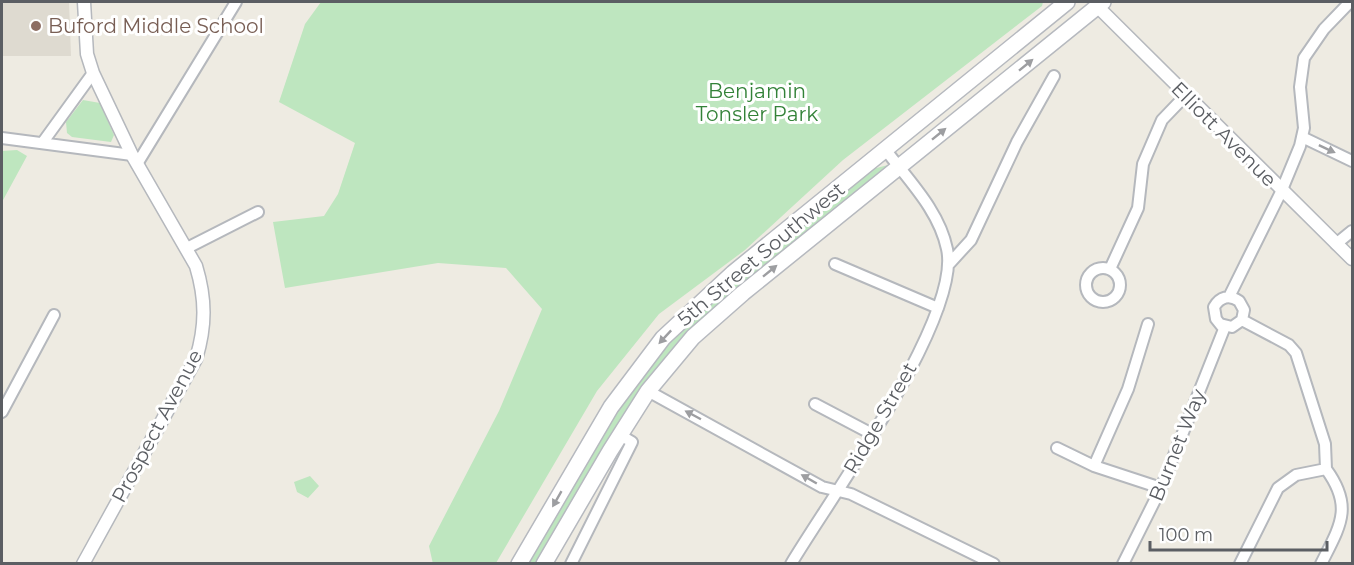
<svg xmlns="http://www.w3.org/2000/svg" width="1354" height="565" font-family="Montserrat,sans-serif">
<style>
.education{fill:#dedad0}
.green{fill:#bee6bf}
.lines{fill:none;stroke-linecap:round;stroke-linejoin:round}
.minor-casing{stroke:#b5b8bd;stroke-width:14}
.tertiary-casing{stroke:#b5b8bd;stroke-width:15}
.secondary-casing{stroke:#b6b9bf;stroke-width:18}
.minor{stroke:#fff;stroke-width:10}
.tertiary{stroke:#fff;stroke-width:12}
.secondary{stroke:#fff;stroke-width:15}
.oneway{fill:#9d9ea1}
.education-dot{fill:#8d6e63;stroke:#fff;stroke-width:2}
.labels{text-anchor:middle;stroke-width:6;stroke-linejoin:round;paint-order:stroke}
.education-label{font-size:20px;fill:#785e54;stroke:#fff;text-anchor:start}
.park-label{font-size:20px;fill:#338238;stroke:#fff}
.street-label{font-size:20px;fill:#5b5e63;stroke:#fff}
</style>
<rect width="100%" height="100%" fill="#eeebe2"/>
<!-- education -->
<path class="education" d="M2,2h67l2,54h-69z"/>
<!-- green -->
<path class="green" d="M321,2h722l-1,4 -199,154 -98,90 -86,64 -62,77 -101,172 -63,1 -4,-18 70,-135 43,-102 -36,-41 -68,-5 -153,25 -12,-66 51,-6 14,-22 17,-51 -76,-41 26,-78z
M83,100l17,3 14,32 -3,7 -39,-5 -5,-4 -1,-11z
M17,150l10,6 -25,46v-51z
M888,165l-182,151 -168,247 -11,1c40,-71 77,-146 130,-209 58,-69 142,-127 212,-185z
M310,476l9,10 -11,12 -11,-6 -3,-10z"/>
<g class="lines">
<!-- minor casing -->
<g class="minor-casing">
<path id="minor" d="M1302,137l50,24
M2,138l130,17
M43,142l50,-69
M137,164l99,-162
M1336,244l16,-13
M187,248l71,-36
M835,264l103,44
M949,264l22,-24 46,-98 37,-66
M1086 285a17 17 0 1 1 34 0a17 17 0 1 1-34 0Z
M1110,269l28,-61 5,-44 19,-44 24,-25
M1229,297l52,-105 19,-46 4,-18 -4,-41 4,-29 20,-29 26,-27
M1242,320l47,25 7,8 29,91 1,25
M648,391l174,96 29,7 143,70
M815,404l57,30
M2,412l52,-97
M1057,448l37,18 67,22
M1094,466l34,-77 20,-65
M571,564l61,-122 -12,-7
M791,564c38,-64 171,-247 156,-315 -8,-39 -39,-69 -62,-100
M1123,564l38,-76 63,-159 -8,-10 -2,-12c6,-10 15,-13 25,-6l5,9 -2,10 -10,7 -12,-3
M1240,564l38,-76 18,-13 30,-6c28,38 14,57 -5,95"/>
</g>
<!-- tertiary casing -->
<g class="tertiary-casing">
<path id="tertiary" d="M1097,6l255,253
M83,564l113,-205c10,-33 10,-60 0,-93l-64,-111 -39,-82 -6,-19 -3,-52"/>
</g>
<!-- secondary casing -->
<g class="secondary-casing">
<path id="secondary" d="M519,564l92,-157 52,-69 70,-65 334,-271
M544,564l66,-113 38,-60 45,-54 50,-44 360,-291"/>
</g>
<!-- minor -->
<use href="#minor" class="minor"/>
<!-- tertiary -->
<use href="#tertiary" class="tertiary"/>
<!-- secondary -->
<use href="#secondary" class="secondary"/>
</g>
<!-- one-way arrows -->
<defs><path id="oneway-solid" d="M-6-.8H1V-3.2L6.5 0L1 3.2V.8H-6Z" transform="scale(1.5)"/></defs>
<g class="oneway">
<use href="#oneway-solid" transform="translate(1026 65) rotate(-39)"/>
<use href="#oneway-solid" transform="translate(939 134) rotate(-39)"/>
<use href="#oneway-solid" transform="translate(1327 149) rotate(25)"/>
<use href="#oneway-solid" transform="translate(770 271) rotate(-39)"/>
<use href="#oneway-solid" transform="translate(665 337) rotate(133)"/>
<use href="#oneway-solid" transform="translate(693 415) rotate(-152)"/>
<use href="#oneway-solid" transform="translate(809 479) rotate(-150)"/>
<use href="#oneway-solid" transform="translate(557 499) rotate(120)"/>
</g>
<!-- markers -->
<circle class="education-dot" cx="36" cy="26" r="6"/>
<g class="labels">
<!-- education labels -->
<g class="education-label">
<text x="48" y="33">Buford Middle School</text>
</g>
<!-- park labels -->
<g class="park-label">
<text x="757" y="98">Benjamin<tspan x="757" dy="23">Tonsler Park</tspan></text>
</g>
<!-- street labels -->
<g class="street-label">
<text transform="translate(1224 134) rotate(45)" y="7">Elliott Avenue</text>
<text transform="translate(761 254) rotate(-40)" y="7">5th Street Southwest</text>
<text transform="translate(880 418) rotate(-60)" y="7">Ridge Street</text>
<text transform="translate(157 426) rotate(-62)" y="7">Prospect Avenue</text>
<text transform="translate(1177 445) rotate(-68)" y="7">Burnet Way</text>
</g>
</g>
<!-- border -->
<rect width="1354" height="565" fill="none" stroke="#5b5e63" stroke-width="6"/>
<!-- scale -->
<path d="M1150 541v9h177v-9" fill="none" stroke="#5b5e63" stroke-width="3"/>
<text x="1159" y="541" font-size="18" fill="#5b5e63" stroke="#ffffff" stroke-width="4.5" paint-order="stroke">100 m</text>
</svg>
